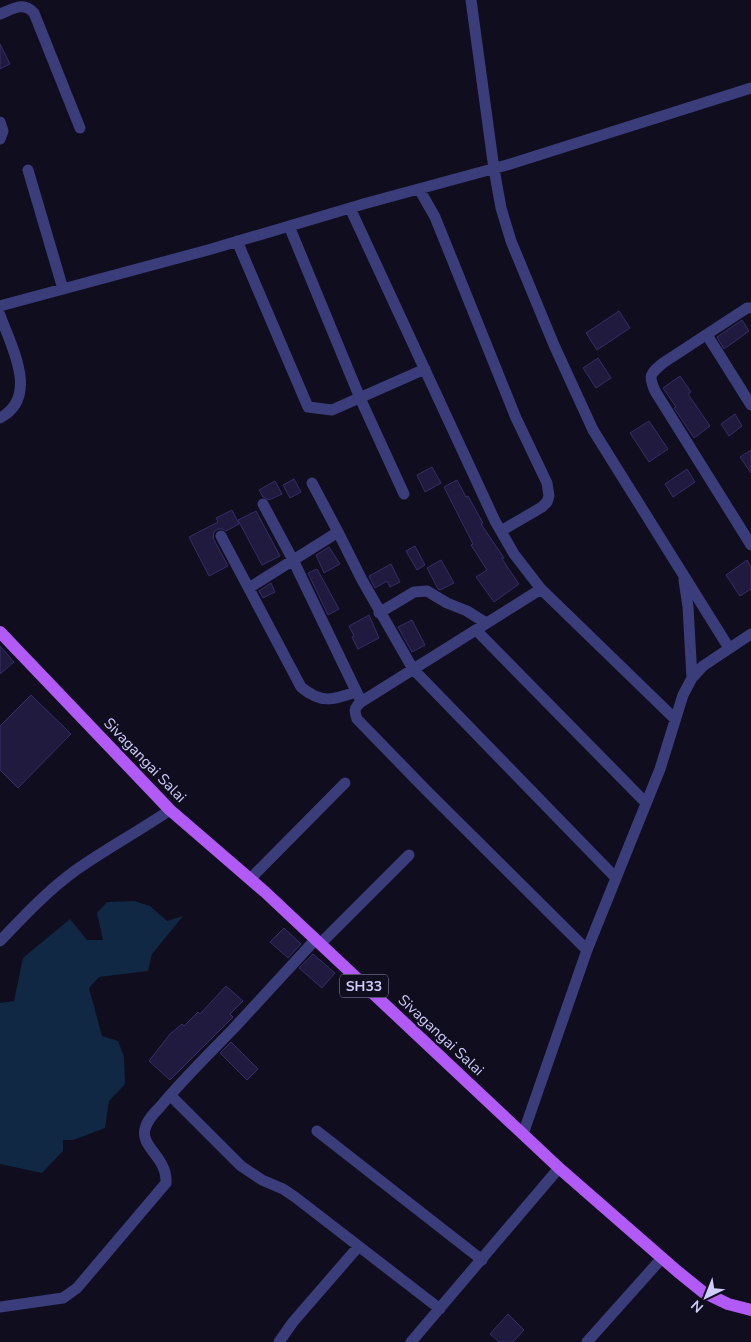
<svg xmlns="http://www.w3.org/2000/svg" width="751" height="1342" font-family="'Nunito Sans',sans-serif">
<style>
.water{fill:#102843}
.building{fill:#1f1a3e;stroke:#352e68}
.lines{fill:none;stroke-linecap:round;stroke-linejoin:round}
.minor{stroke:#3b3d7a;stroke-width:11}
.major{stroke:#b15af6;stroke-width:12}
.labels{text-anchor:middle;stroke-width:5;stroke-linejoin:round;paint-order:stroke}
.shield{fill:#0f0d1e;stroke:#9593b9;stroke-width:1}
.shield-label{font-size:14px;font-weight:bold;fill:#cfcdfc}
.street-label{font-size:15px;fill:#cfcdfc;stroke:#0f0d1e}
</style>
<rect width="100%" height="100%" fill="#0f0d1e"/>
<!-- water -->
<path class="water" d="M134,901l16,5 17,15 16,-5 -31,38 -4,17 -49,6 -10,11 13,48 16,5 6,16 1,27 -16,17 -4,27 -32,12h-10v11l-21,22 -42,-9v-161l14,-2 9,-43 47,-39 17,21h16l-6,-27 10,-11z"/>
<!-- building -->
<path class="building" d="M0,44l10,20 -10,5z
M619,311l11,17 -33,22 -11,-17z
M742,320l7,11 -25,18 -7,-12z
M598,358l13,20 -15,10 -13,-20z
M680,376l11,16 -3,2 22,32 -16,12 -20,-30 2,-1 -13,-19z
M735,414l7,12 -13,10 -8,-12z
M649,421l19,28 -19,13 -19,-29z
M751,450v23l-11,-16z
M432,467l9,16 -16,9 -8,-17z
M687,469l8,13 -22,15 -8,-13z
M294,479l7,13 -11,6 -7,-13z
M457,480l9,17 2,-1 15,27 -2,1 23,34 -2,1 17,25 -25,18 -18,-25 11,-7 -16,-25 2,-1 -29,-57z
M275,481l7,13 -13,6 -6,-3 -4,-7z
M232,510l7,14 -13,7 -4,-2h-4l-4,3 -1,6 15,28 -19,10 -20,-39 29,-15 -2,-4z
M256,511l24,45 -18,9 -24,-45z
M415,546l10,19 -8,5 -11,-19z
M329,547l11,17 -16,9 -8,-18z
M441,560l13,23 -14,7 -2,-1 -11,-21z
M747,560l4,7v22l-11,7 -14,-21z
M391,564l9,18 -10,5 -3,-6 -12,7 -6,-12z
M317,569l22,40 -11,6 -20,-42z
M271,583l4,9 -12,6 -4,-7z
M369,615l10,23 -21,11 -6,-12 2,-1 -5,-10z
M412,620l13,25 -13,7 -14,-25z
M0,646l14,16 -14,12z
M31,695l40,39 -53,54 -18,-18v-44z
M284,928l17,16 -13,14 -18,-16z
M313,954l22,19 -13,15 -23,-20z
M226,986l17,15 -13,13 3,3 -63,63 -21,-19 21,-27 12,-10 2,2 14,-14 2,2z
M231,1042l27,27 -11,11 -27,-27z
M508,1314l16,16 -11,12h-14l-9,-8z"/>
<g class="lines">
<!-- minor -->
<path class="minor" d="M471,0l23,169 7,39 10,33 43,104 39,85 136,218
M0,14c13,-5 23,-13 34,-1l46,115
M0,122l3,9 -3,8
M28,170l35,119
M419,189l16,28 81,201 31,65 2,13 -2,6 -5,5 -41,24
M350,208l145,313 19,33 27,35 134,130
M289,226l71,172 44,96
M237,241l71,166 24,3 93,-41
M0,306l208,-56 159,-47 140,-38 244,-77
M751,308h-4l-84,55c-13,11 -15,12 -8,28l96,154
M0,315c11,31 40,82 0,103
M707,335l44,70
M312,483l26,49 24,48 51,89 203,209
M263,504l30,56 66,137
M221,536l80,151c20,17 32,13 55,5
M684,580l4,27 4,71
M249,588l89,-56
M541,589l-180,113c-7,6 -7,9 -4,17l69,71 161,160
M379,613l35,-21 13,-1 20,12 20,8 19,12
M476,630l170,173
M250,879l95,-96
M0,941c24,-25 47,-50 76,-71 30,-21 63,-39 94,-60
M320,944l89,-89
M170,1095l71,71 21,14 21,9 12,8 145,112
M317,1131l165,129
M523,1134l64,-184 73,-181 23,-74 9,-17 11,-12 48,-32
M0,1307l63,-9 14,-10 89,-105c2,-25 -26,-36 -21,-54 2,-9 9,-16 15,-22 23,-28 50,-54 75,-80 27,-29 53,-58 80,-87
M279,1342l14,-20 65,-75
M411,1342l148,-174
M587,1342l75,-84"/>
<!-- major -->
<path class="major" d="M0,632l170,178 95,82 294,276 118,103 26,21 25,12 23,6"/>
</g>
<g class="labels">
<!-- shield labels -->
<rect class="shield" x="340" y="974.5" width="48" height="23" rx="4"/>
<g class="shield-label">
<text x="364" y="991">SH33</text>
</g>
<!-- street labels -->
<g class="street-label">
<text transform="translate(145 760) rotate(46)" y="5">Sivagangai Salai</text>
<text transform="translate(441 1035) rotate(43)" y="5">Sivagangai Salai</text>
</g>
</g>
<!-- north arrow -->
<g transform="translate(706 1297) rotate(223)" stroke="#0f0d1e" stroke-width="4" paint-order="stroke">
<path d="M0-4L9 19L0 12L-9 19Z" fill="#cfcdfc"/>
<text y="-8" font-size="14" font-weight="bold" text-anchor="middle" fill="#cfcdfc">N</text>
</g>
</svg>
